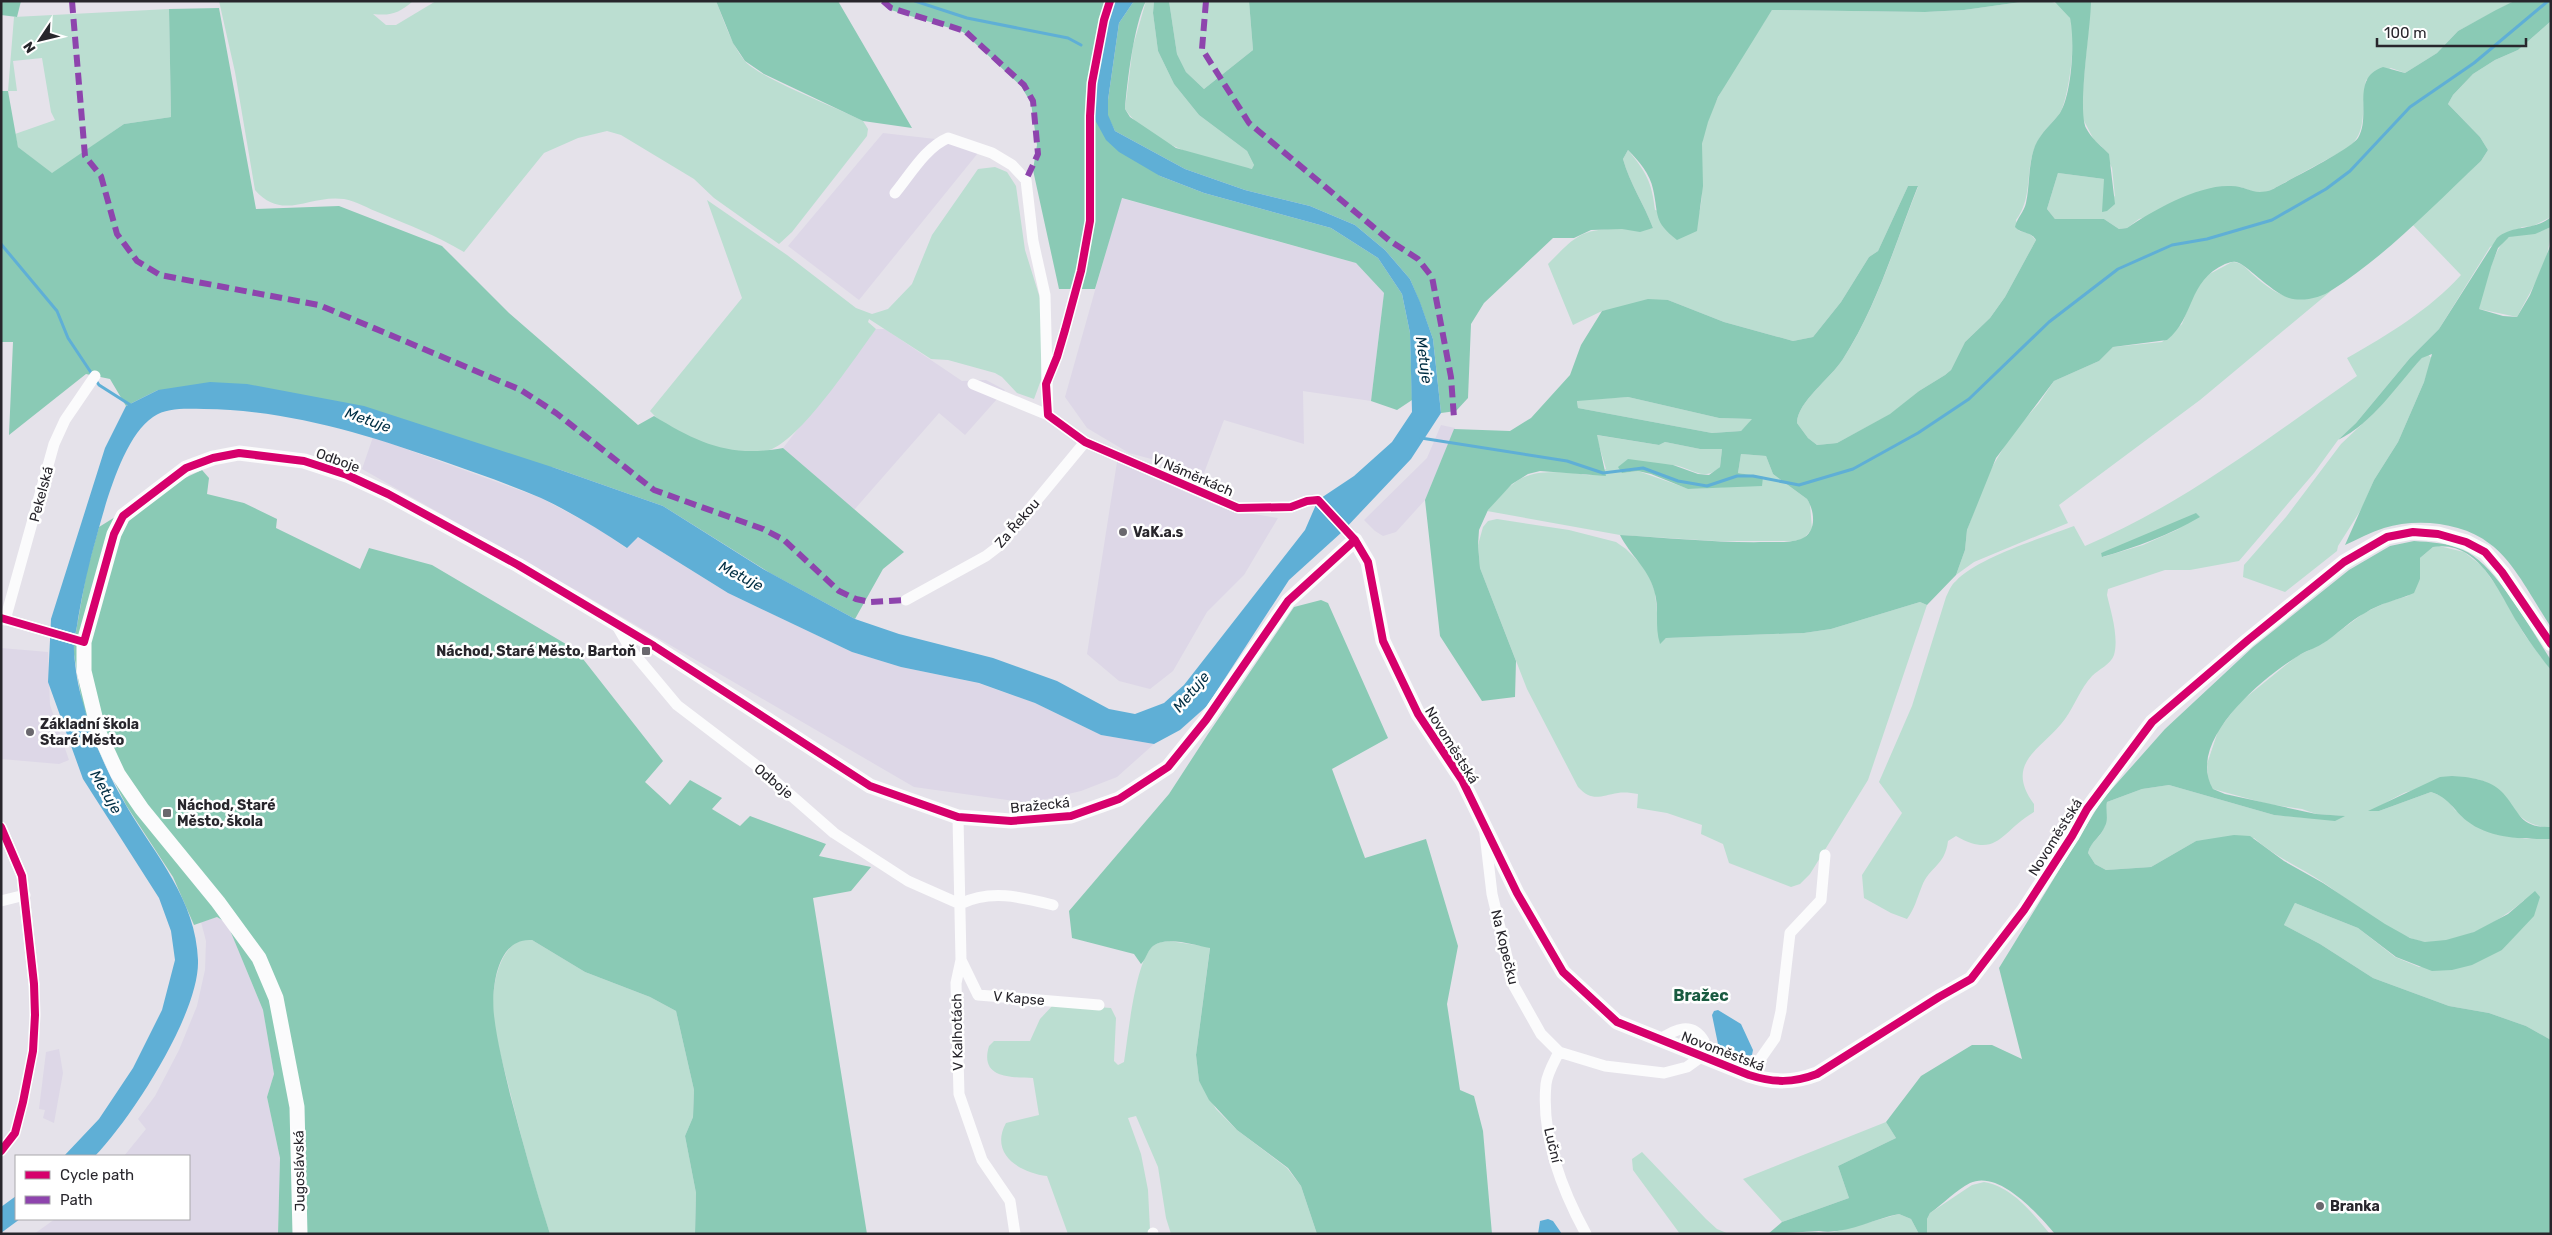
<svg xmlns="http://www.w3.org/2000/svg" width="2552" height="1235" font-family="Rubik,sans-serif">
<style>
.built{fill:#ddd7e7}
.green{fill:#bbded1;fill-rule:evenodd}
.forest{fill:#8acab5;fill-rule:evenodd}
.water{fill:#5fafd6}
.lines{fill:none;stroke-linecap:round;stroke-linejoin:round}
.stream{stroke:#5fafd6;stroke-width:3}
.street{stroke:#fbfbfc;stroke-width:11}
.secondary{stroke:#fbfbfc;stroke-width:15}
.quiet{stroke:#8e44ad;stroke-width:6;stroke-dasharray:12 6;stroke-linecap:butt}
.cycleway-casing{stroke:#fff;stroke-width:11}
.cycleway{stroke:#d6006c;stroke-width:8}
.poi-dot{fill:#6a686e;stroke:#fff;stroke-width:2}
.labels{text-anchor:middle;stroke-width:5;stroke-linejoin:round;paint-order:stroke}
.street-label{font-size:14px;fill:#28262c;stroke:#fff}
.poi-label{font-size:14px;font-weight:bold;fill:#28262c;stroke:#fff;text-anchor:start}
.water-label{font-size:15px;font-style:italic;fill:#002e43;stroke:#fff}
.quarter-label{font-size:16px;font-weight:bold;fill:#195b40;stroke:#fff}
</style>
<rect width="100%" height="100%" fill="#e5e2ea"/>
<!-- built -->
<path class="built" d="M883,133l61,7 34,13 -119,147 -71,-54z
M1121,198l235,65 28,30 -13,108 -68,-10 1,53 -80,-24 -20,53 -75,-20 -42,-25 -22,-31z
M876,329h9l77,52 24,-1 19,10 -40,45 -26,-22 -85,97 -71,-62z
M1441,425l14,3 -30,72 -29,32 -13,4 -8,-5 -11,-11 63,-62z
M373,437l168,61 58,31 27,19 12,-11 90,56 124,59 49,15 77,16 57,20 66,32 53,9 -37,33 -36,14 -52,12 -115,-16 -328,-191 -224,-127z
M1117,462l98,43 20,6 43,7 -34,57 -37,37 -34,59 -23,18 -31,-8 -32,-27z
M1,648l47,4 2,53 19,55 -10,4 -58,-5z
M217,917l10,6 36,87 11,64 -7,23 13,61 -2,76h-244l21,-15h134v-63h-65l22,-27 -8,-10 17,-23 24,-46 18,-44 8,-36 1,-29 -5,-19z
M59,1049l4,24 -9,50 -11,-5 2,-8 -6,-1 7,-57z"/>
<!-- green -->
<path class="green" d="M219,1h194c-14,12 -21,15 -40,13l13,11h10l40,-24h280c8,20 15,42 28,59 14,18 94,48 119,61l5,8 -1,7 -75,96 -13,12 -65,-46 -20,-19 -73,-44 -14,-4 -29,7 -34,15 -80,99c-29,-17 -53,-26 -84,-39 -11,-4 -24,-12 -36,-14 -35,-5 -61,23 -89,-9l-20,-118z
M1146,1h8l-1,12 5,38 16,33 25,31 48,36 7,14 -1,4c-40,-5 -104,-25 -128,-60l8,-63z
M1169,1h80l4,49 -49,39 -18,-17 -9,-18z
M2028,1c9,0 23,-1 30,3 5,3 10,9 12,14 7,16 -1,80 -10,95 -9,12 -19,19 -25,34 -10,24 -2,51 -19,73l3,11 10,2 7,7 -31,57 -15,21 -25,24 -14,28 -6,5 -26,16 -28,23 -54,29 -20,2 -9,-7 -11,-15c0,-21 34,-45 46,-64 34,-52 52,-115 75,-172l-10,-1 -30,65 -9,6 -28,45 -28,35 -20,4 -69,-19 -56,-22 -66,11 -29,14 -25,-61c25,-25 32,-36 70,-35 13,0 22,2 35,-1 -9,-24 -23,-44 -30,-69l5,-9c18,22 24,32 27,60l42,10c9,-25 3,-49 5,-75 4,-41 48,-100 70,-135l153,2 39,-2z
M2091,1h423l-56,30 -21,22 -32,20 -14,-5 -25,12c-6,24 4,54 -20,69l-75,41 -12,4 -18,-7 -102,32 -12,9 -8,1 -15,-10h-49l-8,-10 11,-36 46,6 11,18 -3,-29 -10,-21 -8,-7 -11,-21 -1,-20z
M169,9l2,108 -47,7 -72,50 -34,-27 -3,-13 40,-14 -4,-8 -9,-54 -29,3 4,30h-9l6,-74z
M2551,21v196l-18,9 -11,1 -32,20 -51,82 -29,29 -54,65 -18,17 -24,33 -75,88 -49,9h-25l-57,19 -1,6c4,17 12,42 7,60 -3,9 -16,15 -22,21 -12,13 -17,29 -27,43 -22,30 -62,43 -31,85v8c-33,19 -36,48 -78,24l-8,5c-3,25 -19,26 -26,45 -5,12 -7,22 -15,33l-16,-6 -27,-15 -2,-23 40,-62 -23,-31 33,-76 34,-109c3,-6 5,-12 10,-16 21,-23 88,-44 118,-55l11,20c99,-42 184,-109 272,-170l-10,-18c41,-23 82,-48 114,-83l-49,-51 69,-63 7,-11 -8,-13 -32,-33 5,-9 20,-21 22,-14 23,-10zM2181,528l-38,17 -40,12 -2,-4z
M995,167l12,5 9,14 9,64 18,58 -2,72 -7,19 -17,-6 -15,-16 -7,-4 -47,-13 -17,-1 -62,-40 -1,3 8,7c-22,30 -72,106 -104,120 -21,9 -46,2 -66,-5 -20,-8 -42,-17 -56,-33l92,-113 -35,-98 80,55 69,53 16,6 16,-5 24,-25 20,-49 46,-66z
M2551,227c0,33 -19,61 -34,90l-38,-8c3,-16 15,-64 30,-72 10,-5 27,-3 42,-10z
M2232,262c9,0 13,5 19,11 29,26 44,31 80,18l-131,109 -141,105 9,18 -94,39 -18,13 9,-25 2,-20 21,-56 23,-39 28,-32 15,-22 45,-20 14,-14 49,-5 20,-18 10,-26 12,-21z
M2428,354l4,5 -8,23 -26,60 -24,38 -12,28 -24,38 -1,5 -52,41 -42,-15 1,-12 42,-48 55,-73 37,-35 17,-22 27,-29z
M1628,397l91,21 34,1 -12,12 -29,2 -134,-25 -1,-8z
M1596,435l63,10 6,-3 35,7h22l-2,18c-17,16 -29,0 -47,-2 -14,-2 -37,5 -51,8l16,-2 51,18 73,-4v-8l-24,-4 3,-19 25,2 7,18 34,25 3,5 2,25 -9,10 -10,2h-78l-95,-6 -133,-24c31,-36 38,-41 86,-38 18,2 16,5 33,-4z
M1497,519l72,11 47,12 10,7 16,16 7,11 6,16 5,51 6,-5 138,-5 27,-4 89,-27 7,3 -59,175 -58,94 -10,10 -9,3 -62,-24 -6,-19 -22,-10 1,-9 -35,-12 -30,-5 1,-14c-6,-1 -14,-2 -20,-1 -18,3 -26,9 -40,-6l-51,-98 -47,-121 -2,-23 5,-18 5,-6z
M2439,546l25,6 18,14 18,25 24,43 27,36v157c-42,1 -41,-42 -75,-48 -7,-2 -63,11 -72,14 -11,5 -23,13 -34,18h9l52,-19 15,6 9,12 40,24 30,5h26v201l-25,-14 -37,-13 -40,-7 -76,-28 -53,-34 -36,-19 11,-22 63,25 37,29 24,10 83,-17 15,-17 7,-33c-23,21 -67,46 -99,42 -27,-3 -78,-43 -101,-59 -24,-16 -49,-26 -70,-45l-58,3 -45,26 -45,3 -11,-6 -7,-11c3,-12 11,-14 15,-23 5,-10 1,-18 4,-28l35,-13 27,-4 105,30 34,3 36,-2 -28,-2 -14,-5 -34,-5 -55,-15 -5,-10 -1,-15 11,-33 21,-28 58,-47 25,-12 42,-31 23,-11 21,-6 12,-17v-21l13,-11z
M521,939l11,1 53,32 65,25 26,14 18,79 -1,27 -8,19 11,57 -1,41h-145c-16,-49 -29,-97 -41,-146 -6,-25 -14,-50 -16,-75 -1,-25 4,-61 28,-74z
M1169,941l41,6 -14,108 3,26 17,28 21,21 50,38 14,18 16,48h-146l-5,-16 -8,-51 -22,-51 -8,2 13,36 7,36 2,40 -2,4h-80l-21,-58c-27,-3 -58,-22 -41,-53l33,-8 -6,-37c-21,-1 -54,1 -44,-32l5,-5h36l10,-22 14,-15 57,4 5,10 -2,43 4,4 6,-3c4,-25 11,-99 28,-115 5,-5 10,-5 17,-6z
M1886,1122l10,16 -58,28 11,32 -67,24 -39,-43z
M1642,1152l64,67 11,10 12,5h-49l-47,-64 -1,-11z
M1984,1182c29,5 48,31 66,52h-123v-15l3,-6 42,-28z
M1899,1214l12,5 8,15h-132l28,-2 12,2z"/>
<!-- forest -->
<path class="forest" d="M1,1h20l-4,16 -16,-2z
M716,1h122l74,127 -49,-7 -99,-47 -19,-13 -12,-18z
M880,1h235l-9,21 -11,98 65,56 44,17 127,35 47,30 24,36 8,39 2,67 -15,10 -26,-9 13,-108 -28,-30 -234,-65 -27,91h-36l-26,-119 4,-25 -6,-42 -10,-17 -58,-54 -72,-22z
M1134,1h12c-12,23 -19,82 -21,108l5,8 46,31 76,21 2,-4 -7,-14 -48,-36 -25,-31 -16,-33 -5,-38 1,-12h15l8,53 9,18 18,17 49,-39 -4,-49h779l-64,9 -39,2 -153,-2 -54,87 -10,25 -6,22 1,42 -6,45 -20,9c-24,-19 -18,-24 -24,-51 -3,-15 -14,-28 -25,-39l-5,9c7,25 21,45 30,69l-13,4 -18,-3 -31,1 -17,8h-21l-69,65 -13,21 -3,74 -12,13 -15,2 -8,-74 -13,-36 -10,-24 -25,-29 -30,-25 -45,-19 -65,-16 -60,-21 -70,-38 -8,-16 1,-15 11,-77z
M2054,1h37c0,27 -14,107 -5,127 5,10 14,17 23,26l6,50 -8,7 -5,1 2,-33 -46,-6 -11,36 8,10h49l15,10 8,-1c26,-18 73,-44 104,-42 17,0 21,10 40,4 16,-9 80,-41 87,-52 14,-23 -8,-60 25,-71l22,6 32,-20 21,-22 38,-21 18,-9h37v20l-33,29 -23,10 -22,14 -20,21 -5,9 32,33 8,13 -7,11c-47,44 -94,94 -149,129 -11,8 -30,12 -43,8 -18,-6 -44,-35 -53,-36 -4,-1 -7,1 -11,2 -38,17 -30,54 -58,76l-54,7 -14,14 -45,20 -58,77 -29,72 -2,20 -9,25 -29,30 -7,-3 -89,27 -27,4 -138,5 -6,6c-6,-18 0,-36 -6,-54 -6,-22 -24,-35 -34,-55 49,3 98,8 147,7 10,0 24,1 34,-3 16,-6 14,-28 6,-40l-34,-25 -7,-18 -25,-2 -3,19 25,4 -1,9 -74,3 -37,-15 -13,-3 -16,2 -4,-6 10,-8 45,6 25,9 11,1 11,-8 2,-18h-22l-35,-7 -6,3 -62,-10 9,41 -66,-5 -12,3 -16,10 -24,26 -9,20 -1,15 2,23 36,93 -1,36 -33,4 -42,-65 -15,-136 29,-71 56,2 21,-13 39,-43 11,-30 21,-34 46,-12 20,1 56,22 69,19 20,-4 28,-35 28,-45 9,-6 30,-65h10c-23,58 -41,120 -75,173 -12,19 -46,43 -46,64l11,15 9,7 20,-2 53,-29 29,-23 26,-16 6,-5 14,-28 25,-24 15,-21 31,-57c-5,-9 -15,-6 -21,-13 2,-9 9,-15 11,-24 4,-18 2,-39 9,-57 6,-14 16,-21 25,-33 12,-19 15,-73 10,-95zM1628,397l91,21 33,1 -11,12 -29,2 -134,-25 -1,-7z
M219,8l37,201 83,-3 103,40 67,67 129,112 16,-9c44,27 76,42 129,32l121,104 -21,17 -28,50 -85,-46 -107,-67 -108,-38 -397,-78 -32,16 -16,-27 -24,-5 -77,61 4,-93h-12v-251h7l10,56 34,26 72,-49 47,-7 -2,-108z
M2551,217v10l-16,7 -26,3 -11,11 -7,19 -12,42 24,7 14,1 13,-22 21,-51v383c-17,-25 -37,-66 -61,-83 -28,-22 -73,-26 -106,-16 -13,4 -26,11 -39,17l29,-65 24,-38 26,-60 8,-28 -10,4c-26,28 -49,65 -84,82l18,-17 54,-65 29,-29 58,-91c16,-14 38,-7 54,-21z
M202,470l7,8 -2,16 37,9 33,16 -1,9 84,41 9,-21 63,17 144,85 87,111 -18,21 25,23 20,-25 32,18 -10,11 28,17 10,-10 76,28 -7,12 52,11 -20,24 -38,7 54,336h-172l1,-41 -11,-57 8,-19 1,-27 -18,-79 -26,-14 -65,-25 -53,-32c-35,-3 -41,49 -38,75 3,27 10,53 16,79 12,47 25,93 40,140h-272l2,-76 -13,-61 7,-23 -11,-64 -36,-87 -10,-6 -23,8 -21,-48 -47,-72 -27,-54 -17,-48 -9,-55 14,-78 12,-43 58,-36z
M2196,513l4,4c-31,18 -63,30 -98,40l-1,-4z
M2414,541c16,1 34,2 49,9 32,13 68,80 88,110v10c-12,-15 -24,-31 -34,-48 -19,-31 -38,-82 -84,-75l-13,11v21l-6,14c-16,7 -34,10 -49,20 -16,8 -28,22 -43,31 -8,5 -17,7 -24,12 -36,22 -113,86 -85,133l12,5 91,20 29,2 -10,5 -61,-6 -105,-30 -27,4 -35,13c-2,8 2,16 -2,24 -4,11 -14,15 -17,27l7,11 11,6 45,-3 45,-26 38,-6 16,1 34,25 39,22 62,41 25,14 15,4 21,-2 28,-8 34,-18 27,-23 5,6 -6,19 -32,34 -30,15 -20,5 -20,1 -36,-14 -38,-29 -63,-25 -11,22 36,19 53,34 76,28 40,7 37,13 25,14v194h-496c-16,-19 -56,-65 -85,-51 -14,7 -27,21 -40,30l-3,6v15h-8l-8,-15 -12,-5c-27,5 -52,21 -80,17l-51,3 14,-12 67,-24 -11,-32 58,-28 -10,-16 35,-46 51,-31h20l30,14 -23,-91 103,-168 63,-71 88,-82 96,-77 41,-24z
M1321,600l7,3 60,135 -56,31 33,89 61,-19 32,107 -11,58 13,86 14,6 9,35 9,103h-175l-16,-48 -13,-18 -51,-38 -28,-30 -10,-19 -3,-26 14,-107c-16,-3 -45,-13 -58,-1 -5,5 -6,12 -11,17l-7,-10 -62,-16 -3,-27 100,-117 39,-60 86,-127z
M2452,776c17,1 38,3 51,17 17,19 16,35 48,34v12c-28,0 -61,0 -84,-18 -14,-11 -17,-23 -36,-29l-52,19h-11l72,-34z"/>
<!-- water -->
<path class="water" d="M1115,1h19l-15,22 -11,77v15l7,16 70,38 60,21 65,16 45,19 30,25 25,29 10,23 13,37 8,74 -30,46 -69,73 -53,48 -82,126 -27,24 -26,14 -53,-9 -66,-32 -56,-20 -78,-16 -49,-15 -124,-59 -90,-56 -11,11c-27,-18 -56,-36 -86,-50 -30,-13 -62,-24 -93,-35 -80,-28 -158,-53 -244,-54 -18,0 -36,-2 -51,8 -29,19 -47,85 -56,118 -8,27 -14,55 -19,84 -1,10 -5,22 -4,32 1,17 4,36 9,52 9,36 25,72 44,104 29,49 69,93 71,153 2,53 -67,159 -103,196h-31l35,-37 34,-51 29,-58 13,-50 -4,-29 -12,-33 -76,-119 -35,-97 3,-63 54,-171 21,-42 32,-16 52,-8 37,2 117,22 191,62 108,38 100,63 92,50 44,15 94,24 64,23 52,28 26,5 29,-11 20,-18 121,-155 13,-30 36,-24 38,-34 20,-30 -2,-79 -8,-39 -24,-36 -47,-30 -127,-35 -44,-17 -41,-24 -13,-12 -11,-20 -1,-30 12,-68z
M1718,1010l23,14 12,26 -1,5 -5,1 -26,-8 -3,-4 -6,-29 2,-4z
M16,1196v23h4l-19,14v-26z
M1548,1219l5,2 9,13h-24l2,-13z"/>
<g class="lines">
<!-- stream -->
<path class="stream" d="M915,1l52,17 101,20 13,7
M1,244l56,67 11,27 24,36
M95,379l4,6 33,21
M1421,438l146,23 36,12 40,-5 35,13 29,5 30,-10h16l46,9 54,-16 65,-36 51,-34 80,-77 69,-53 54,-24 35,-6 65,-19 54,-31 24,-18 60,-64 64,-44 74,-62"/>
<!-- street -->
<path class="street" d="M895,193c15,-18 31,-46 53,-55l44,15 20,12 14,15 7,61 12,54 3,120 37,27 153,66 53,-1 16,-6 11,-1 37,40
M973,384l75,31
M906,600l80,-44 13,-10 86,-104
M1,618l83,24
M5,620l49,-176 11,-24 30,-44
M616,624l15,26 46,55 84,64 73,64 74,48 52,23c31,-15 61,-7 93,1
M958,817l3,143 -5,23 3,111 23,66 28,41 5,33
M1,827l21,49 12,108
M1485,834l7,60 22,92 27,48 18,18 46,14 59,7 23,-6 14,-10 3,-16c-12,-20 -29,-12 -45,-1
M1,901l24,-6
M961,960l17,35 121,10
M1559,1052c-5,10 -12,22 -13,32 -5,51 16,106 40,150
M1749,1075l26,-37 6,-27 9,-78 31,-33 4,-45
M1153,1234v-1"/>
<!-- secondary -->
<path class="secondary" d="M300,1234l-3,-127 -21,-109 -17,-40 -41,-56 -76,-93 -24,-35 -19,-41 -15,-62v-29l30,-108 9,-18 63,-48 27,-10 26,-5 65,8 43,14 41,19 130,71 136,81 216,140 88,31 53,4 60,-5 48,-17 49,-32 38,-47 82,-119 67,-61 13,22 15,79 35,73 44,66 55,113 46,79 54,50 132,53c25,8 44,8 68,-1l122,-77 32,-18 53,-69 48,-74 15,-27 65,-87 96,-82 96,-78 43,-25 26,-5 25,2 28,8 19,10 17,20 49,72"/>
<!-- quiet -->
<path class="quiet" d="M72,1l13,155 16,20 16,58 20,27 23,14 159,30 202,85 35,23 98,77 109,39 21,11 55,51 17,8 14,3 36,-2
M883,1l8,7 74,23 59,54 9,16 5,53 -12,26
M1206,1l-4,48 47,74 141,118 28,18 14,18 19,100 3,41"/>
<!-- cycleway casing -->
<g class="cycleway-casing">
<path id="cycleway" d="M1110,1l-6,19 -12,63 -2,33v105l-9,50 -16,59 -8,27 -11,27 2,31 37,27 153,66 53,-1 16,-6 11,-1 37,40 13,22 15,79 35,73 44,66 55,113 46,79 54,50 132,53c25,8 44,8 68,-1l122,-77 32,-18 53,-69 48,-74 15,-27 65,-87 96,-82 96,-78 43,-25 26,-5 25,2 28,8 19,10 17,20 49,72
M1,618l83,24 30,-108 9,-18 63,-48 27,-10 26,-5 65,8 43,14 41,19 130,71 136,81 216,140 88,31 53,4 60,-5 48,-17 49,-32 38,-47 82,-119 67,-61
M1,827l21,49 12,108 1,31 -2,36 -10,51 -8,31 -14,18"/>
</g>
<!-- cycleway -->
<use href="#cycleway" class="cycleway"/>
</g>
<!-- markers -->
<g class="poi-dot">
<circle cx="1123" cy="532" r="5"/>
<rect x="641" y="646" width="10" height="10" rx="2.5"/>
<circle cx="30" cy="732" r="5"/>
<rect x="162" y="808" width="10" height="10" rx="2.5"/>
<circle cx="2320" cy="1206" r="5"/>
</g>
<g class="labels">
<!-- street labels -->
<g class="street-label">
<text transform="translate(338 460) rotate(20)" y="5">Odboje</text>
<text transform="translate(1193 475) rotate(23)" y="5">V Náměrkách</text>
<text transform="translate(41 494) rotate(-75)" y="5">Pekelská</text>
<text transform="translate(1017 523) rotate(-49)" y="5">Za Řekou</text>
<text transform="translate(1452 745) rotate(58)" y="5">Novoměstská</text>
<text transform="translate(774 781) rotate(40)" y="5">Odboje</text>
<text transform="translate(1040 805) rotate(-6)" y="5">Bražecká</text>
<text transform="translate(2055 837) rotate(-58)" y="5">Novoměstská</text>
<text transform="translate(1505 947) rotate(76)" y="5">Na Kopečku</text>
<text transform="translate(1019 998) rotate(5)" y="5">V Kapse</text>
<text transform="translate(957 1032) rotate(-91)" y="5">V Kalhotách</text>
<text transform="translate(1723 1051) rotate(21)" y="5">Novoměstská</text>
<text transform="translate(1553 1145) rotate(77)" y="5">Luční</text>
<text transform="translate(299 1171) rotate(-91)" y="5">Jugoslávská</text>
</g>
<!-- poi labels -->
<g class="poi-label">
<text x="1133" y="537">VaK.a.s</text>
<text x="636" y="656" text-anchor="end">Náchod, Staré Město, Bartoň</text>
<text x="40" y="729">Základní škola<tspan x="40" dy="16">Staré Město</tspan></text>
<text x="177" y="810">Náchod, Staré<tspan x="177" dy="16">Město, škola</tspan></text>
<text x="2330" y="1211">Branka</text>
</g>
<!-- water labels -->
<g class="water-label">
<text transform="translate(1424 360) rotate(82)" y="5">Metuje</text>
<text transform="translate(368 420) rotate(19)" y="5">Metuje</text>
<text transform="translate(741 576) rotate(27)" y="5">Metuje</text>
<text transform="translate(1191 692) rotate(-50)" y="5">Metuje</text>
<text transform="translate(106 792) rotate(60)" y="5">Metuje</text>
</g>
<!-- quarter labels -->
<g class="quarter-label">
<text x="1701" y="1001">Bražec</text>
</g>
</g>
<!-- border -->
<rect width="2552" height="1235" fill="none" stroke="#28262c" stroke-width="5"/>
<!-- legend -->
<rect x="15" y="1155" width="175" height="65" fill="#ffffff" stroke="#a9a8ab"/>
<rect x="25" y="1171" width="25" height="8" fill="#d6006c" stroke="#a9a8ab"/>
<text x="60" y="1180" font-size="15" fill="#28262c">Cycle path</text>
<rect x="25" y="1196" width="25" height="8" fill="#8e44ad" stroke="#a9a8ab"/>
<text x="60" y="1205" font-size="15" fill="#28262c">Path</text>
<!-- north arrow -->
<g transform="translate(40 40) rotate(235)" stroke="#ffffff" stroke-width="4" paint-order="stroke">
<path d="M0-4L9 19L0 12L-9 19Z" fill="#28262c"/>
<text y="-8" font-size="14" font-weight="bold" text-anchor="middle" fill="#28262c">N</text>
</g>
<!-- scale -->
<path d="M2377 38v8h149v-8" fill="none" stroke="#28262c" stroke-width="2.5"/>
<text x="2384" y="38" font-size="15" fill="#28262c" stroke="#ffffff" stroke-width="4" paint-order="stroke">100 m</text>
</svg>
